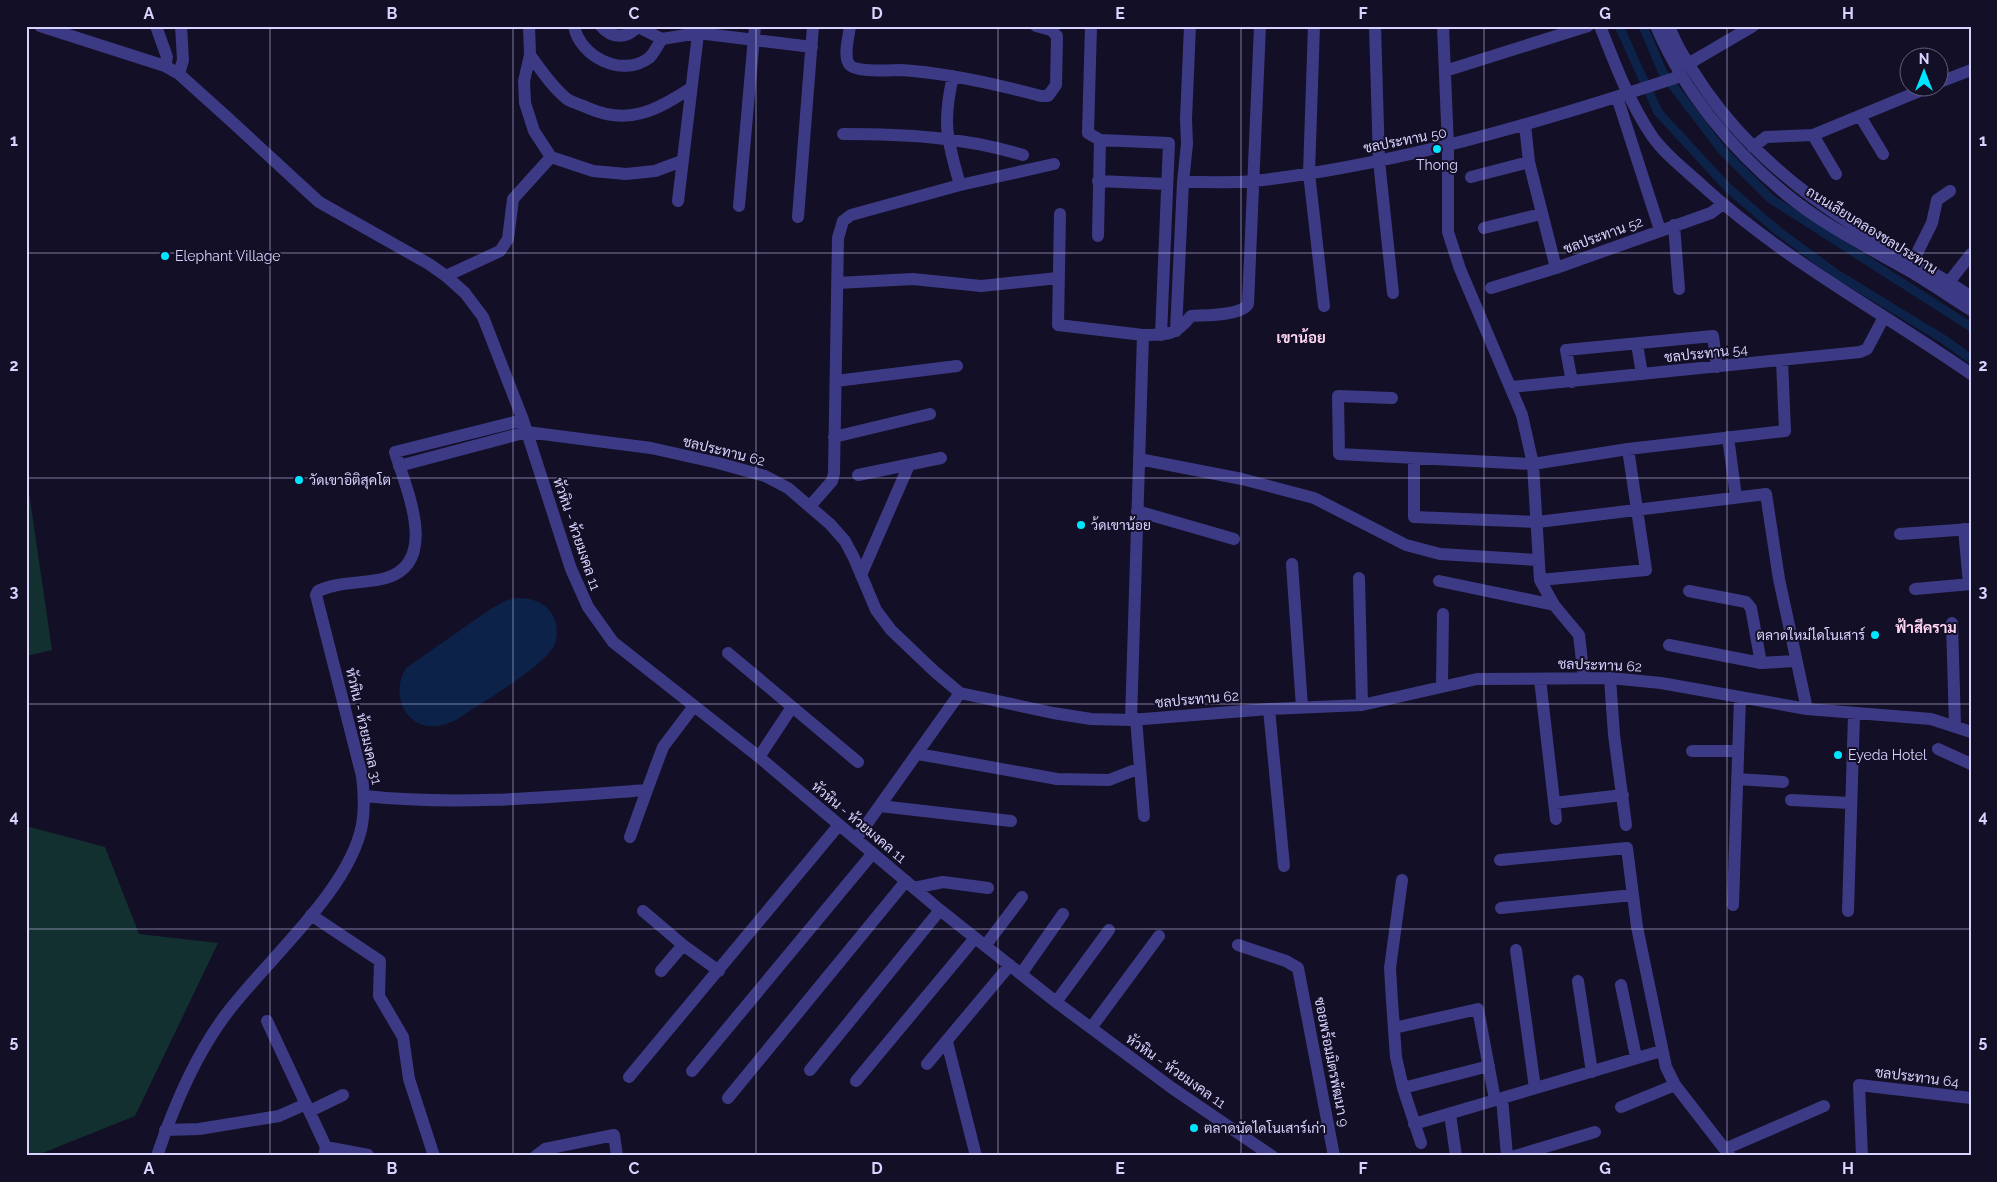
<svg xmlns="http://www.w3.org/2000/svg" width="1997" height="1182" font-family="Raleway,Sarabun,sans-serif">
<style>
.green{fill:#12302f}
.water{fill:#0c2248}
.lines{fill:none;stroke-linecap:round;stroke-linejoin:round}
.canal{stroke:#0c2248;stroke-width:9}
.minor{stroke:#3d3a85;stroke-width:12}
.grid{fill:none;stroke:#d9d4ff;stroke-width:1;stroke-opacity:0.55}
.poi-dot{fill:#00e5ff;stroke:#130f26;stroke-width:2}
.labels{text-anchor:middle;stroke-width:4;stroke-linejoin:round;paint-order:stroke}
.street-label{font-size:14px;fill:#d9d4ff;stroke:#130f26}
.poi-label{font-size:14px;fill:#d9d4ff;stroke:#130f26;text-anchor:start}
.neighbourhood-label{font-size:15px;font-weight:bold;fill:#ffd6f0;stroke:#130f26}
.neatline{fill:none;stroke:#d9d4ff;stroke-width:2}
.grid-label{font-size:16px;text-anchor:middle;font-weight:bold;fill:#d9d4ff}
</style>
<rect width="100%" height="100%" fill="#130f26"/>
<!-- green -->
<path class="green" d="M26,472l26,178 -26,6z
M26,826l79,21 34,87 79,9 -83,173 -100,40h-9z"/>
<!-- water -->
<path class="water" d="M517,598c15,0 29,4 36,18 5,8 5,22 1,30 -9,20 -78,60 -98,74 -9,4 -17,7 -27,6 -28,-3 -37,-37 -23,-58l86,-60 15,-8z"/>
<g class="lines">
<!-- canal -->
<path class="canal" d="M1619,26l39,86 70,76 50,43 57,42 108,66 28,20
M1643,26l20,47 59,77 49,49 200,128"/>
<!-- minor -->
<path class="minor" d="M40,26l125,40 14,8 50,45 90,83 110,62 17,12 19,17 18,24 40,103 48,149 17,38 25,35 146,115 181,153 116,92 116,86 100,68
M156,26l11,31 -2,9
M529,26l1,29 -6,26 1,22 9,28 17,26 42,14 33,3 29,-3 27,-10
M574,26c6,31 48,52 75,32 5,-4 9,-14 13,-19
M601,26c11,13 26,13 37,0
M850,26c-1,10 -7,29 -1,38 6,9 41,6 52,6 48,3 95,14 140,26h7l8,-11 1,-49 -6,-6 -15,-4
M1091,26l-3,107 12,7 69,3 -8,192
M1314,26l-5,147 15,133
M1375,26l4,135 14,132
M1443,26l5,121v85l12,37 62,146 11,49 7,116 14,25 25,30 5,43
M1600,26c15,38 29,76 52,110 13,19 35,35 52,51 80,73 178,125 267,187
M1656,26c28,66 76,124 131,169 38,31 84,54 126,78 20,12 39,25 58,37
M1669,26c9,24 24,45 38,66 38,54 88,96 144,132 39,26 82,46 120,73
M638,27l24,12 36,-6 114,14
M530,55c11,15 22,32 37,44 6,4 15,6 21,9 41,18 69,2 103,-20
M1688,64l65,-38
M1445,71l143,-45
M179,74l4,-14 -2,-34
M953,76c-11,48 -6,63 7,109
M1940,82l31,-12
M1617,97l43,133
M1860,116l23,38
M1525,125l4,37 27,106
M843,134c62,0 121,3 180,21
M1813,135l23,39
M1753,147l13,-10 47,-2 114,-47
M1471,177l58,-15
M1098,181l69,3
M1183,182c23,0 48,1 72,-1 146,-17 286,-59 426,-105
M678,201l21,-175
M739,206l16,-180
M1060,214l-2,111 85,10
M798,217l15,-191
M1674,225l5,64
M1484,228l57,-14
M1098,236l2,-96
M1913,261l19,-38 5,-23 13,-9
M446,276l54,-25 8,-12 5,-40 38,-42
M1949,282l22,-28
M837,283l76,-4 68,7 77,-8
M1491,288l65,-20 155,-55 12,-9
M1176,331l7,-149 4,-38 -1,-25 4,-93
M1637,344l5,30
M836,381l121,-15
M1572,382l-6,-32 147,-14 4,31
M1512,387l348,-35 7,-3 17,-32
M1392,398l-54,-2 1,58 194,10 95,-15 157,-18 -3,-71
M834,437l96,-23
M1728,437l8,60
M1414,458v59l124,5 228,-28 13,85 28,130
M1139,459l103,20 72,19 92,47 34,9 97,6
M399,466l128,-34 124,16 67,15 47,13 23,12 42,36 15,17 9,17 22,52 15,20 43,41 26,22 93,20 38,6 40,1 138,-11 93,-4 115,-26 133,-1 51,5 146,26 124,10 40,13
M858,475l83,-17
M810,506l22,-25 2,-8 4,-235 5,-17 8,-6 109,-30 94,-21
M1137,511l97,28
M1964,529l5,55
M1900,534l71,-5
M1292,564l10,143
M861,575l48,-110
M1359,578l3,127
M1540,580l106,-10 -18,-121
M1439,581l115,24
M1915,589l56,-5
M1689,591l57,11 5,6 10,55 34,-2
M1952,623l3,103
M1669,645l92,18
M728,653l130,109
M1610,678l4,57 12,90
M1540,679l16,140
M1442,685l1,-71
M1269,709l15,157
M1136,719l8,97
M1131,720l12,-385c24,0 32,1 48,-19 14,-1 50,0 57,-12l12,-278
M1938,749l33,15
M1692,751h46
M918,754l139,25 52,1 31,-12
M759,757l33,-50
M1737,779l46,3
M365,796c94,10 188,1 282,-6l16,-43 31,-41
M1791,800l59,3
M1554,803l69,-8
M880,806l131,15
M630,837l17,-47
M856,839l104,-146
M1500,860l127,-12 10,79 29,140 9,18 55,71
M1402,880l-12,88 2,33 4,56 7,31 18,55
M914,888l29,-6 45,6
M1733,905l7,-207
M1501,908l132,-13
M643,911l40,34 36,26
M1848,911l6,-196
M311,915l69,46 -1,35 24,41 6,42 25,77
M1238,945l48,16 12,7 36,188
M985,946l37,-49
M1516,950l19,138
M661,971l22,-26
M1021,974l42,-60
M1578,981l14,91
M1621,985l15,72
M1056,1002l53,-72
M267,1021l59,126 -2,9
M1091,1028l68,-92
M1394,1028l84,-19 17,91
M947,1042l29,114
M927,1064l83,-99
M810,1070l130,-160
M692,1071l181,-218
M629,1077l210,-252
M856,1081l119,-143
M1403,1088l86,-22
M728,1098l178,-217
M1502,1098l5,58
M1621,1107l54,-22
M310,1111l33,-16
M1450,1114l6,42
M1414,1124l247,-73
M165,1130l34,-1 80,-13 27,-12
M326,1147l42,8
M1725,1149l99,-43
M157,1156c16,-48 37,-98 67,-139 41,-56 125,-125 138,-192 3,-17 2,-33 0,-49l-46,-181 2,-4c21,-10 46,-7 68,-13 54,-16 20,-89 9,-126l128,-32
M536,1156l9,-7 69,-14 3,21
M1515,1156l80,-24
M1862,1156l-3,-71 112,13"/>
</g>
<!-- grid -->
<path class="grid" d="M270,26v1130M513,26v1130M756,26v1130M998,26v1130M1241,26v1130M1484,26v1130M1727,26v1130M26,253h1945M26,478h1945M26,704h1945M26,929h1945"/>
<!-- markers -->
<g class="poi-dot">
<circle cx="1437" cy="149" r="5"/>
<circle cx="165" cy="256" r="5"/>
<circle cx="299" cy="480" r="5"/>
<circle cx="1081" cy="525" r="5"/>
<circle cx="1875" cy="635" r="5"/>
<circle cx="1838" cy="755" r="5"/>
<circle cx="1194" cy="1128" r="5"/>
</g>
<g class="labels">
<!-- street labels -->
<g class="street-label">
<text transform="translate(1405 140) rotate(-11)" y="5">ชลประทาน 50</text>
<text transform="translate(1872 230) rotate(32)" y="5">ถนนเลียบคลองชลประทาน</text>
<text transform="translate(1603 235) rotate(-20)" y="5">ชลประทาน 52</text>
<text transform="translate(1706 353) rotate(-6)" y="5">ชลประทาน 54</text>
<text transform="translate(724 451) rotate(14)" y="5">ชลประทาน 62</text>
<text transform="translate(577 534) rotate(71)" y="5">หัวหิน - ห้วยมงคล 11</text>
<text transform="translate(1600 665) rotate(2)" y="5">ชลประทาน 62</text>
<text transform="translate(1197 699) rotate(-5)" y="5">ชลประทาน 62</text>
<text transform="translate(364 726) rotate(77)" y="5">หัวหิน - ห้วยมงคล 31</text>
<text transform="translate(859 822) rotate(40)" y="5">หัวหิน - ห้วยมงคล 11</text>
<text transform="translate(1332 1062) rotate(79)" y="5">ซอยพร้อมมิตรพัฒนา 9</text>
<text transform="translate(1176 1071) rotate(35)" y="5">หัวหิน - ห้วยมงคล 11</text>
<text transform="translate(1917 1077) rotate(7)" y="5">ชลประทาน 64</text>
</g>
<!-- poi labels -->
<g class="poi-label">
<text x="1437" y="170" text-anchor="middle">Thong</text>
<text x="175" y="261">Elephant Village</text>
<text x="309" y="485">วัดเขาอิติสุคโต</text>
<text x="1091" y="530">ว้ดเขาน้อย</text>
<text x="1865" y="640" text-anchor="end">ตลาดใหม่ไดโนเสาร์</text>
<text x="1848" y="760">Eyeda Hotel</text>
<text x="1204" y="1133">ตลาดนัดไดโนเสาร์เก่า</text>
</g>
<!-- neighbourhood labels -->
<g class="neighbourhood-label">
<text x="1301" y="343">เขาน้อย</text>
<text x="1926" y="633">ฟ้าสีคราม</text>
</g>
</g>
<!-- border -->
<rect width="1997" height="1182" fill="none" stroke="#130f26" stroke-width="55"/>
<!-- north arrow -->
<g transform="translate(1924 72)"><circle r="24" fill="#130f26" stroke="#625e7d"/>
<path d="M0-4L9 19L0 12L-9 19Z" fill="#00e5ff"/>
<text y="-8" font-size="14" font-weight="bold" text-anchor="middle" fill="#d9d4ff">N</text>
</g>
<rect x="28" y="28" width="1942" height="1126" class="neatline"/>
<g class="grid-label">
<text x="149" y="19">A</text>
<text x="392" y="19">B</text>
<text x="634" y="19">C</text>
<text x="877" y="19">D</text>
<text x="1120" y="19">E</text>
<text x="1363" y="19">F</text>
<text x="1605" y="19">G</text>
<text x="1848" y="19">H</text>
<text x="14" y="146">1</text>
<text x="1983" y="146">1</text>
<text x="14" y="371">2</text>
<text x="1983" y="371">2</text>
<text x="14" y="597">3</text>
<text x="1983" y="597">3</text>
<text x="14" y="822">4</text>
<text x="1983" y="822">4</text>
<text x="14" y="1047">5</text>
<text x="1983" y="1047">5</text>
<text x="149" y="1174">A</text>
<text x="392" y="1174">B</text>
<text x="634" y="1174">C</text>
<text x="877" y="1174">D</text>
<text x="1120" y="1174">E</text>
<text x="1363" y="1174">F</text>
<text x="1605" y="1174">G</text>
<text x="1848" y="1174">H</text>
</g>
</svg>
